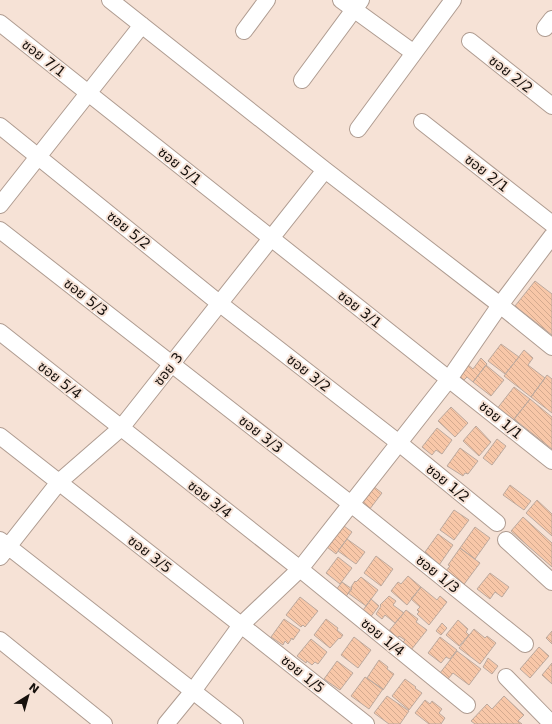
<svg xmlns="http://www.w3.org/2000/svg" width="552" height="724" font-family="'DejaVu Sans','Noto Sans Thai',sans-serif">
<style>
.building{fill:url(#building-back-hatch);stroke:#bca99e}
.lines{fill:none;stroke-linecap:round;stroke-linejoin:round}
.minor-casing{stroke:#af9c91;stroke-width:18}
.minor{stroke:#fff;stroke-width:16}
.labels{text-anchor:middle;stroke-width:4;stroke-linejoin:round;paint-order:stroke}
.street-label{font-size:14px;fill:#16100c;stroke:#f6e2d6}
</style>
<defs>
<pattern id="building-back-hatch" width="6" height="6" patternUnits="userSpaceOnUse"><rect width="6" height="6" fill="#f8c7a8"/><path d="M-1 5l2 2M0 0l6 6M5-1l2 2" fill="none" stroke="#d4aa8f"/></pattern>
</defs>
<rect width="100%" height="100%" fill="#f6e2d6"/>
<!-- building -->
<path class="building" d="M535,281l17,13v41l-37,-29z
M501,344l18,13 -14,17 -17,-13z
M524,350l9,8 -5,7 17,13 -14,19 -27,-21z
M481,358l6,6 -14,18 -6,-5 -3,3 -6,-4 9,-12 6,5z
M486,365l18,15 -13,16 -18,-14z
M547,375l5,4v34l-21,-16z
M514,387l16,12 -18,23 -16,-12z
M530,399l22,18v32l-38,-30z
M451,407l17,16 -13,14 -17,-16z
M476,426l15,16 -12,14 -16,-15z
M437,428l15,12 -10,14 -6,-4 -4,5 -10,-8z
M497,439l9,7 -14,19 -9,-7z
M460,448l18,13 -10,13 -3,-1 -2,3 -16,-10z
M510,485l21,16 -7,9 -21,-15z
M373,486l9,7 -16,21 -9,-7z
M537,500l15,14v22l-26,-23z
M454,510l15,10 -15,20 -14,-10z
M523,517l29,26v24l-41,-36z
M344,526l8,6 -16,22 -9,-7z
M475,527l15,11 -15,21 -15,-11z
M438,534l15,11 -16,23 -7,-5 3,-4 -8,-7z
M347,539l18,13 -9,12 -18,-13z
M460,548l20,15 -18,24 -17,-15 5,-6 -2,-1z
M376,556l17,13 -12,17 -17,-13z
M338,557l14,11 -12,16 -14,-11z
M490,573l19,14 -7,10 -7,-5 -5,7 -13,-10z
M408,576l13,11 -14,18 -16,-14 7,-9 3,2z
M361,577l17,13 -12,16 -18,-13 4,-5 -1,-1 4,-6 1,1z
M342,582l10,7 -9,11 -10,-6z
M421,587l16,13 3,-4 7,6 -18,23 -12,-11 2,-2 -2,-2 3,-3 -9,-8z
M389,596l7,5 -3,4 11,8 -9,10 -10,-8 -3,4 -6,-5 5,-8 -1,-1z
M300,597l18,14 -13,16 -2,-2 -2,2 -15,-12z
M371,599l8,7 -10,13 -8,-6z
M406,610l12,9 -2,3 11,8 -16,20 -9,-7 3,-3 -6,-4 -2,3 -9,-7z
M284,619l16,11 -7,10 -1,-2 -4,6 -3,-3 -2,4 -12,-8z
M326,619l12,9 -1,2 6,5 -3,4 -1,-1 -9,10 -16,-13z
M458,620l10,9 -2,3 3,3 -10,11 -13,-11z
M442,623l5,5 -6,7 -5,-4z
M474,629l11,9 2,-2 9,7 -16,21 -21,-16z
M552,631v13l-6,-6z
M354,637l17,13 -13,18 -17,-13z
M440,637l17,13 -7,9 -4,-2 -5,6 -13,-10z
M311,639l16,13 -9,12 -3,-2 -3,3 -5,-4 -1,2 -9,-7z
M539,647l10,9 -19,22 -10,-9z
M457,651l24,18 -12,16 -16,-12 -5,6 -8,-6z
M488,658l10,8 -6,8 -9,-7z
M379,660l9,7 -1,2 7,5 -11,16 -16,-12z
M337,661l16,12 -13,17 -16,-11z
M552,663v21l-10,-9z
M365,677l18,12 -14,20 -18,-13z
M405,679l11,8 -1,1 7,5 -13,17 -17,-14z
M387,696l22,15 -9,13h-11l-15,-11z
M504,696l20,19 -6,6 4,3h-47l-4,-3 16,-17 5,5z
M425,700l5,4 2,-3 10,8 -3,4 6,5 -4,6h-12l-14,-11z"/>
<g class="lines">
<!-- minor casing -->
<g class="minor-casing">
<path id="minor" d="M110,0l215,170 175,135 52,42
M341,0l73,53
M0,23l552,438
M545,28l7,-9
M244,31l23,-31
M470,41l82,65
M302,80l59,-80
M422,122l130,102
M0,126l219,177 180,140 98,80
M358,129l95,-129
M0,205l142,-180
M0,230l351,274 174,140
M0,332l300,237 167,136
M0,436l241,189 125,99
M0,540l235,184
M506,540l46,42
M0,557l59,-75 62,-54 204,-258
M0,640l104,84
M506,677l46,47
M166,724l27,-33 48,-66 59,-56 149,-190 51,-74 52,-69"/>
</g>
<!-- minor -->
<use href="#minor" class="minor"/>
</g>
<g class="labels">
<!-- street labels -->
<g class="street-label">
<text transform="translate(44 58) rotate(38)" y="5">ซอย 7/1</text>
<text transform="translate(511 74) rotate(38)" y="5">ซอย 2/2</text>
<text transform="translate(180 166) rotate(39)" y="5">ซอย 5/1</text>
<text transform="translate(487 173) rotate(38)" y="5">ซอย 2/1</text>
<text transform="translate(129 230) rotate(39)" y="5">ซอย 5/2</text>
<text transform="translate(86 297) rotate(38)" y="5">ซอย 5/3</text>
<text transform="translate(360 309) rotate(38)" y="5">ซอย 3/1</text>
<text transform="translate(168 369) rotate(-52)" y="5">ซอย 3</text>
<text transform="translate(309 373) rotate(38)" y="5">ซอย 3/2</text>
<text transform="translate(60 380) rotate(38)" y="5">ซอย 5/4</text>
<text transform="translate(501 420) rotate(39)" y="5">ซอย 1/1</text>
<text transform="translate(261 434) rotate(38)" y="5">ซอย 3/3</text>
<text transform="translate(448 483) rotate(39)" y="5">ซอย 1/2</text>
<text transform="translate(210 499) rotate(38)" y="5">ซอย 3/4</text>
<text transform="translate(150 554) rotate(38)" y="5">ซอย 3/5</text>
<text transform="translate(438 574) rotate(39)" y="5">ซอย 1/3</text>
<text transform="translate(383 637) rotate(39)" y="5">ซอย 1/4</text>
<text transform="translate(303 674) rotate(39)" y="5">ซอย 1/5</text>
</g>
</g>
<!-- north arrow -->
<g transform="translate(28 696) rotate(37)" stroke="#f6e2d6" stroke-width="3" paint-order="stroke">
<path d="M0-3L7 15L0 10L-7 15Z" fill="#16100c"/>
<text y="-6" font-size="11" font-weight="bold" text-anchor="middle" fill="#16100c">N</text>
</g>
</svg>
